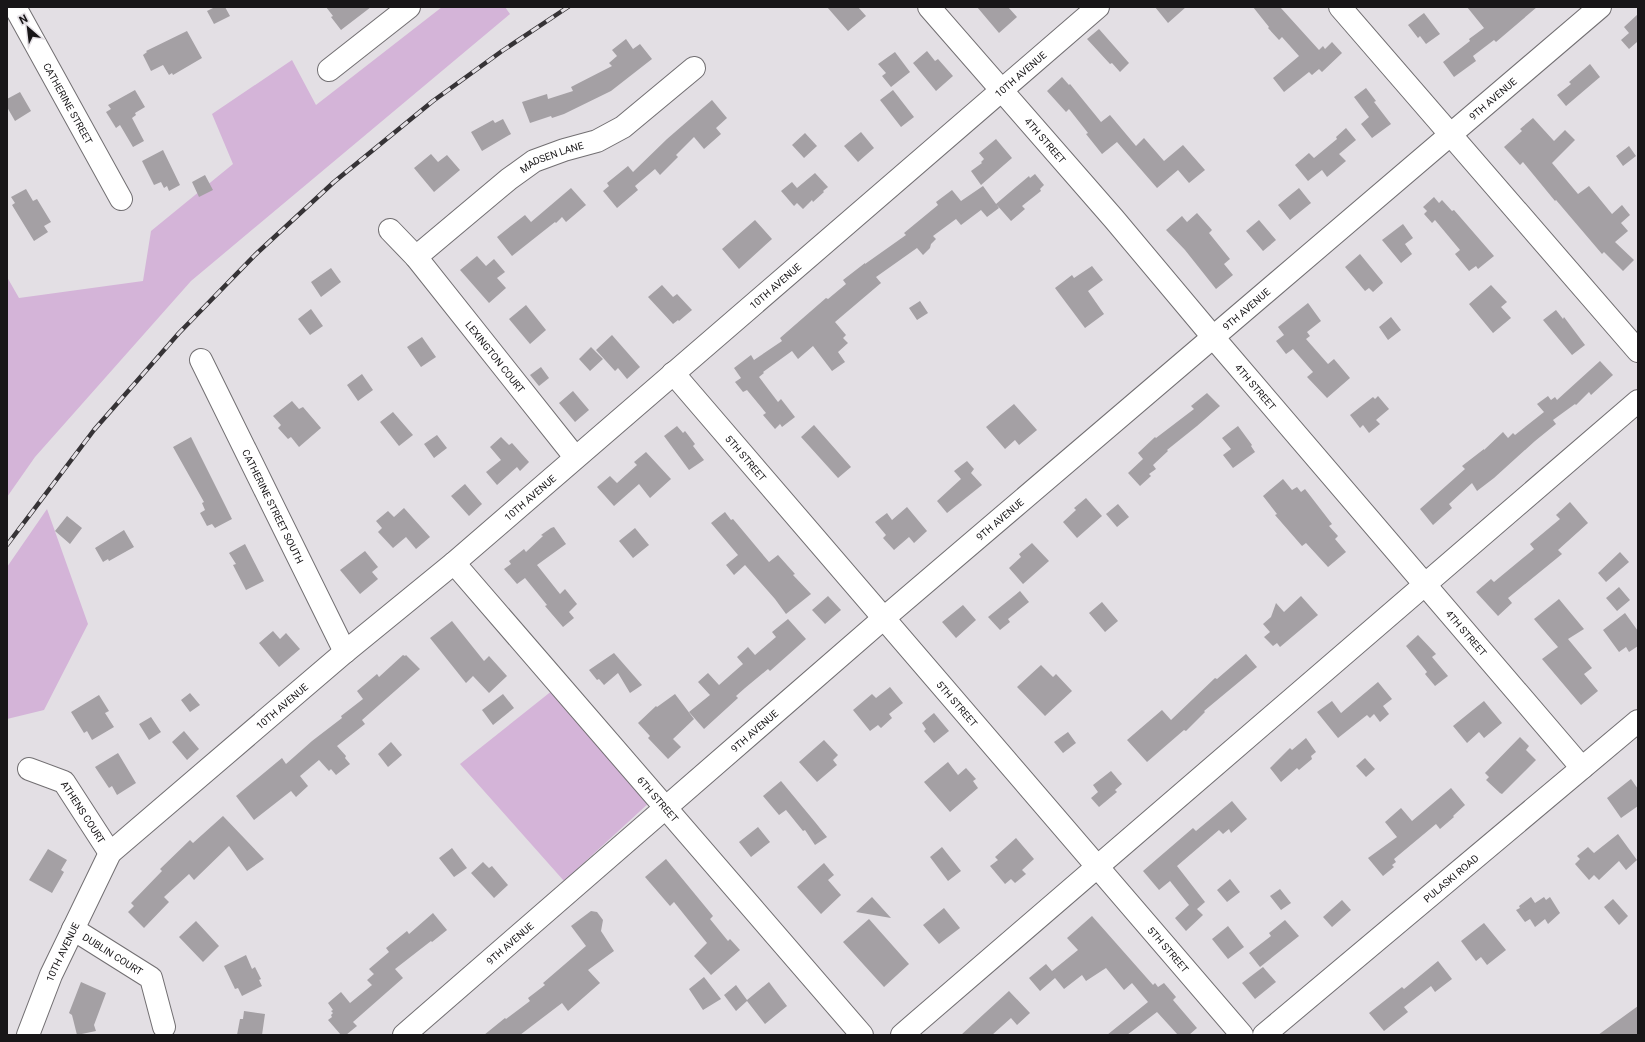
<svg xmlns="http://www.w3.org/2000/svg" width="1645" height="1042" font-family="Roboto,sans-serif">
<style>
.green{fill:#d4b4d8}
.building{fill:#a4a0a4}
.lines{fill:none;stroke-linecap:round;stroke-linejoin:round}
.minor-casing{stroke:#726f72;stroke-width:24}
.major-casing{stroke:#726f72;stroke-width:24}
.minor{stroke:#fff;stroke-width:22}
.major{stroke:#fff;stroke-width:22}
.rail-casing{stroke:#363336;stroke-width:4.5}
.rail{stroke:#e3dfe4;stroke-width:3;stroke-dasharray:9;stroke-linecap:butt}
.labels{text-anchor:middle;stroke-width:3.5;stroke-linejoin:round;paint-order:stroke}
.street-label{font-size:10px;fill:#181618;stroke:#e3dfe4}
</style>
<rect width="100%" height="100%" fill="#e3dfe4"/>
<!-- green -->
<path class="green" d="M442,7h63l5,7 -319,267 -156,176 -28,40v-220l12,21 124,-17 8,-50 82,-67 -21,-50 80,-54 24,45z
M47,509l41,115 -44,86 -37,9v-152z
M553,690l98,111 -87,80 -104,-117z"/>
<!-- building -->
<path class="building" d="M215,7h10l5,9 -16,8 -7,-13z
M326,7h45l-30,23 -10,-13 2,-1z
M827,7h31l8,9 -18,15z
M977,7h31l9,10 -18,16z
M1155,7h31l-18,16z
M1253,7h27l39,43 4,-4 2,3 7,-7 10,11 -20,19 -3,-3 -7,6 -3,-3 -25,20 -11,-14 26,-22 -17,-19 -3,3 -11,-12 1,-1z
M1467,7h70l-41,35 -2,-2 -21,16 3,5 -22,16 -11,-15 27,-21 -1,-2 15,-11z
M1424,13l16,21 -14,10 -6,-8 -2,2 -10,-13z
M1638,14v29l-1,-1 -8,7 -8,-9 8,-7 -5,-6z
M1099,29l30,34 -9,9 -8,-9 -2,1 -23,-25z
M187,31l15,27 -29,17 -1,-2 -3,2 -6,-10 -12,6 -8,-16 4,-3 -1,-1z
M626,39l7,10 7,-5 12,15 -41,32 -47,23 -12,4 -1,-2 -21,7 -8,-21 25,-8 1,5 25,-8 -2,-4 41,-21 -3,-3 8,-7 -5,-6z
M927,51l8,10 3,-2 15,17 -17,15 -23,-28z
M895,52l15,20 -19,15 -9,-11 4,-3 -8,-9z
M1590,64l10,13 -34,29 -9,-11 14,-11 -2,-2z
M1062,77l7,8 1,-1 31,38 9,-7 26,31 8,-8 20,23 19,-16 22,25 -16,13 -11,-13 -21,18 -40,-46 -15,12 -16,-20 2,-1 -19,-24 -3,3 -19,-21z
M1366,88l10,13 -2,1 17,22 -19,14 -11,-14 8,-7 -15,-20z
M135,90l10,17 -10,6 1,2 -4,3 12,23 -11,6 -13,-22 -4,3 -10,-16 5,-3 -3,-4z
M893,90l21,27 -13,10 -21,-27z
M20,92l11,19 -16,10 -8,-14v-8z
M712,100l15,18 -11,10 5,6 -17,15 -10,-12 -18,18 2,2 -18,18 -5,-6 -20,17 3,4 -21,18 -14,-17 6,-5 -2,-3 21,-17 5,6 34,-33z
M1533,118l21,23 11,-11 10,10 -23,23 26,31 11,-8 23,28 10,-9 8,10 -9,8 7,8 -13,11 19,18 -11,11 -19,-19 -2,2 -46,-54 -1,1 -32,-39 -3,3 -16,-18 18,-16 -2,-2z
M503,119l8,15 -29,17 -11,-19 22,-12 2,3z
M1346,128l10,12 -17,14 7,7 -19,16 -5,-7 -14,11 -13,-16 14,-12 5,5 23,-19 -1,-2z
M861,132l13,16 -16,14 -14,-16z
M805,133l12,13 -13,12 -12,-13z
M996,139l16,19 -31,27 -10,-14 11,-8 -1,-1 3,-3 -5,-6z
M1629,146l7,10 -13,10 -7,-10z
M163,150l17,35 -11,6 -2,-5 -3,2 -3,-6 -7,3 -12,-24z
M431,154l7,8 9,-7 13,15 -26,22 -20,-24z
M815,173l13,14 -5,4 1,1 -11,10 -1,-2 -9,9 -6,-6 -3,3 -13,-15 11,-9 5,6z
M1035,174l9,11 -4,4 1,2 -19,15 3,3 -14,12 -15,-17 33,-28 1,2z
M205,175l8,15 -14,7 -7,-15z
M983,186l16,22 -12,9 -6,-7 -20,15 -5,-6 -23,17 3,3 -5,5 -1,4 -7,7 -6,-7 -41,29 5,6 -46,39 11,13 -3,3 5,5 -10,9 7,10 -13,9 -19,-25 -15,13 -6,-8 -29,21 1,1 -5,4 19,25 3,-3 14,18 -13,10 -2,-3 -5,5 -12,-14 3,-2 -19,-23 -4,2 -8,-10 6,-4 -7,-10 17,-13 3,5 28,-19 -2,-3 46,-40 2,1 18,-15 -3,-4 22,-17v1l41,-29 -2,-2 34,-28 -2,-3 16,-12 9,11z
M571,188l15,17 -20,17 -4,-5 -6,6 -1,-1 -43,34 -15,-19 28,-22 6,7z
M1299,188l12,15 -21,17 -12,-15z
M26,189l7,12 4,-2 14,23 -7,4 4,6 -14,9 -22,-36 3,-2 -4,-6z
M1434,197l5,6 3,-3 10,11 2,-1 40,46 -16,13 -2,-3 -7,5 -14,-17 5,-4 -25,-30 -3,3 -8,-9 3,-3 -4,-4z
M1197,213l15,17 -3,3 21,26 -6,5 9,11 -17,14 -31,-39 -19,-20 16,-14 5,6z
M755,220l17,19 -33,30 -17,-20z
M1259,220l17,20 -13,11 -17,-20z
M1403,224l10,14 -8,6 7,10 -11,9 -19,-23z
M1360,254l22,27 1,2 -10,9 -4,-4 -4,3 -20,-24z
M477,256l9,10 8,-7 11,13 -8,6 9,10 -17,15 -29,-33z
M1092,266l11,14 -15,11 16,23 -19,14 -30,-40 17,-13 2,3z
M331,268l10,14 -20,15 -10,-15z
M662,285l11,12 4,-3 15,16 -13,11 -1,-1 -5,4 -25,-27z
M1491,285l16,17 -6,5 10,11 -18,15 -24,-29z
M920,301l8,12 -11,7 -8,-12z
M1308,303l13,18 -14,11 3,4 -4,3 22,25 6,-5 16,19 -23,20 -20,-21 6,-5 -20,-23 -7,5 -10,-13 8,-6 -6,-8z
M526,305l20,25 -16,14 -21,-25z
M311,309l12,17 -13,9 -12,-16z
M1556,310l7,9 1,-2 21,28 -13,10 -29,-35z
M1391,317l10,13 -13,10 -9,-13z
M612,335l28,32 -13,12 -9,-11 -3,3 -19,-21z
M422,337l14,20 -15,10 -14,-20z
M591,347l12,12 -13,12 -11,-12z
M1600,361l13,14 -22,20 -2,-3 -13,13 -1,-1 -22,16 3,4 -21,17 -41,37 -17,13 -5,-8 -23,21 3,4 -19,17 -13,-16 45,-40 -3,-3 22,-17v1l19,-18 5,6 5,-5 2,2 29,-23 -7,-8 11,-8 3,4 4,-3 2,3z
M541,367l8,11 -10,8 -9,-11z
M362,374l11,16 -15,11 -11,-16z
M573,391l16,19 -14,12 -16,-19z
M1207,393l13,13 -23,20 -30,24 1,1 -15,14 3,4 -7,5 2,2 -11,10 -12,-13 15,-14 -5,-6 17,-16 1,1 38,-29 -3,-3z
M1378,396l11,13 -13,11 4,4 -11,9 -6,-8 -3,3 -10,-13 23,-18 2,2z
M292,401l7,8 4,-2 18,21 -22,19 -8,-10 -3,2 -10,-11 3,-3 -8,-9z
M1014,404l23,26 -18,15 -4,-5 -10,9 -19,-22z
M393,412l20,23 -14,11 -19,-24z
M814,425l37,42 -13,11 -37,-41z
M677,426l6,7 2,-2 10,13 -2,2 11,14 -15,10 -25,-34z
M1238,426l14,19 -1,1 4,6 -22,16 -10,-13 8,-6 -9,-11z
M437,435l10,13 -13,10 -10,-14z
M191,437l41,82 -17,9 -3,-4 -5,2 -7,-13 5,-3 -3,-7 2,-1 -31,-55z
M501,437l8,8 3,-2 17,19 -9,9 -3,-4 -20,18 -11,-13 15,-12 -11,-13z
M646,452l25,27 -21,19 -11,-14 -25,22 -17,-19 13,-11 7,7 20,-18 -3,-3z
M967,461l7,8 -3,4 11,12 -35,28 -10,-12 24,-22 -7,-8z
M1283,479l9,11 5,-3 4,5 4,-3 27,35 -3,2 9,10 -3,3 11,13 -18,15 -22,-24 -4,3 -27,-31 2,-1 -14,-18z
M465,484l17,20 -13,12 -18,-20z
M1086,498l16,18 -25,22 -14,-16 13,-12 -2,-2z
M1570,502l18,21 -30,27 4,4 -54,44 4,5 -14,13 -22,-24 15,-13 3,3 40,-33 -4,-5 30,-25 -4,-4z
M1118,504l11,13 -12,10 -11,-13z
M907,507l20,24 -13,12 -5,-6 -15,13 -11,-12 3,-3 -11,-13 12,-9 5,7z
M404,508l26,29 -14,12 -10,-12 -13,11 -15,-16 4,-4 -6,-7 12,-10 6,6z
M725,512l6,8 2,-1 36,43 9,-7 17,19 -2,1 18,19 -25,20 -11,-15 -30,-34 -11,10 -8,-10 12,-10 -27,-32z
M67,516l15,12 -12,16 -15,-13z
M554,527l12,17 -29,21 23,29 5,-5 12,15 -8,8 5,6 -11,9 -18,-21 2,-1 -22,-27 -8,6 -13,-15 7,-5 -2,-3 15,-12 2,3 17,-16 -2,-1 10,-7z
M635,528l14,17 -16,13 -14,-17z
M124,530l10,17 -25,14 -1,-2 -5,3 -8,-14z
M1032,543l17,18 -26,23 -14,-16 12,-11 -2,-3z
M245,544l19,37 -18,9 -13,-25 3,-1 -7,-11z
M365,551l13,16 -6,5 6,7 -18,15 -20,-24z
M1620,552l9,10 -23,20 -8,-9z
M1619,587l11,13 -13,11 -11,-13z
M1020,591l9,11 -21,17 2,3 -10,8 -12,-13z
M828,596l13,14 -16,14 -13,-14z
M1301,596l17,19 -38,32 -3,-4 -4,3 -9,-9 6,-5 -7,-8 8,-7 5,-14 8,9z
M1559,599l25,30 -16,10 24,29 -8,6 14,17 -17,14 -39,-46 16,-12 -24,-28z
M1102,602l16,19 -13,11 -16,-19z
M963,605l13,15 -20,18 -14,-16z
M1625,613l13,18v15l-9,6 -3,-5 -7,5 -16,-22z
M788,619l18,20 -36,32 -2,-2 -23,19 -9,8 2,2 -34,31 -15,-17 21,-17 -12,-13 10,-9 11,12 24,-21 -6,-7 11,-10 7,8 21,-18 -4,-5z
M452,621l32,40 5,-5 18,20 -18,17 -16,-17 -7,7 -36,-45z
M273,631l7,8 6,-6 14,16 -21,18 -20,-24z
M1418,635l18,19 -4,3 16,19 -13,10 -10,-12 2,-2 -21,-26z
M614,653l28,32 -12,8 -12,-20 -14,12 -5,-6 -2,1 -8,-10z
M1246,654l11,13 -53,44 1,1 -19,19 -2,-1 -37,32 -20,-22 35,-30 9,10 44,-42 2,1z
M403,655l2,1 1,-1 14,14 -58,51 3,4 -28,22 9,10 -1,2 5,6 -14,11 -5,-6 -2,2 -10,-11 -19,16 8,10 -12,11 -5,-6 -37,29 -18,-24 46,-38 4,6 26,-23 30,-23 -1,-2 22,-17 -6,-8 20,-17 2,3z
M1041,665l12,12 3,-3 16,17 -27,25 -28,-29z
M1378,682l14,17 -9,7 6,8 -9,8 -6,-8 -4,4 -3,-3 -29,23 -21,-26 15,-11 9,12z
M890,687l13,16 -14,11 3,4 -11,10 -3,-3 -8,6 -17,-21 19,-16 4,4z
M190,693l10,12 -10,7 -9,-12z
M503,694l11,14 -21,17 -11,-15z
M675,694l19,25 -21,20 8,8 -13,12 -20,-21 2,-2 -12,-13 18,-17 1,1z
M99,695l10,16 -4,2 9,14 -22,13 -5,-9 -3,2 -13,-21z
M1484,701l18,22 -18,15 -5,-6 -12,11 -14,-17z
M934,713l15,18 -15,12 -10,-12 2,-2 -4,-6z
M151,717l10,15 -12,8 -10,-16z
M184,731l15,18 -12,11 -15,-18z
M1068,732l8,11 -13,10 -9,-11z
M1520,737l9,9 -3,4 10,10 -34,34 -2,-1 -14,-13 3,-3 -4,-4z
M1306,738l10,14 -5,4 1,3 -13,11 -2,-2 -16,14 -11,-14 20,-20 2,2z
M824,740l14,15 -5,5 4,5 -20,17 -18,-20z
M391,742l11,13 -14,12 -10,-13z
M118,753l18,30 -19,12 -5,-9 -3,2 -14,-21z
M1365,758l10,11 -9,8 -10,-11z
M948,762l10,13 8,-7 10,11 -3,2 5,7 -28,24 -26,-30z
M1111,771l11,13 -7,6 2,2 -18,15 -8,-9 7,-6 -5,-7z
M1631,779l7,10v17l-17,12 -14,-20z
M781,781l34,41 12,15 -12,8 -10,-15 -2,1 -17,-21 -7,5 -16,-19z
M1451,788l14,17 -12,11 1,1 -14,12 -4,-5 -42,35 2,3 -4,3 2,2 -11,9 -15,-18 29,-21 -12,-15 16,-14 11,13z
M1232,801l15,18 -16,14 -2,-4 -6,5 -4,-4 -42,36 28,36 -8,7 6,6 -17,16 -11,-13 14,-13 -19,-24 -11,9 -16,-19 50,-43 3,3z
M223,816l41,43 -17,12 -18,-25 -35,34 -5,-6 -25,23 5,5 -25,26 -16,-16 6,-6 -3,-3 31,-32 -2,-2 30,-29 3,3z
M758,827l12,15 -19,15 -12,-15z
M1618,834l19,26 -11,10 -7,-9 -20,19 -5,-5 -5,5 -14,-16 5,-5 -3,-3 11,-9 6,6z
M1016,838l18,21 -12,11 4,4 -11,9 -4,-4 -6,5 -15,-18 8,-6 -3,-3z
M942,847l19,24 -13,10 -18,-24z
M452,848l15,20 -13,9 -15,-19z
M48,849l19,11 -6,10 3,2 -12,21 -23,-13z
M666,859l47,57 -3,3 18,22 2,-2 10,11 -29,25 -17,-19 13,-13 -33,-41 -4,4 -25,-29z
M483,862l6,6 3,-2 16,19 -14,13 -23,-25z
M824,863l10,12 -6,5 13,15 -20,19 -24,-27z
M1230,879l10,13 -13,10 -10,-12z
M1280,889l11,14 -10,7 -11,-14z
M872,897l19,21 -35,-6z
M1531,897l4,6 9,-6 2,3 4,-3 10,16 -12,11 -3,-5 -10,8 -5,-8 -5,3 -9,-12 4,-2 -1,-2z
M1613,899l15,17 -9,9 -15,-18z
M1342,900l9,10 -19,17 -9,-10z
M944,908l16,20 -21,16 -16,-19z
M591,911l6,1 6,8 -2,11 13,20 -26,19 12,13 -32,28 -6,-8 -42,32h-36l21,-17 1,1 24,-18 -2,-3 17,-13 -2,-2 43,-37 -15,-20z
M433,913l14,17 -15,12 -1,-1 -36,28 8,9 -50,44 4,4 -11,9h-5l-13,-15 4,-3 -1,-2 2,-2 -2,-2 2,-1 -5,-7 13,-11 9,11 22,-18 -5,-5 7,-6 -5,-5 20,-17 -3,-4 21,-17 2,3z
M1092,916l61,69 2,-2 3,4 6,-4 12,14 -3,3 24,28 -8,7h-11l-21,-23 -30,23h-20l41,-33 -16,-19 -8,7 -18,-22 -20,13 -4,-6 -18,14 -9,-11 -15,13 -11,-13 17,-14 6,7 26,-21 -11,-12z
M869,919l40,45 -25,23 -41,-45z
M1285,920l14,16 -39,31 -11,-14 22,-17 -2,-3z
M196,921l23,25 -16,16 -24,-25z
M1484,923l22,27 -19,15 -6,-8 -5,4 -15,-20z
M1228,926l16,21 -16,12 -16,-20z
M246,955l6,14 3,-2 6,12 -2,1 3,6 -20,10 -4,-8 -3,1 -11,-23z
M1438,961l14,18 -17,13 -4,-6 -27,21 4,5 -24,19 -15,-18 33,-26 2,2z
M1263,967l13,15 -21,17 -13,-16z
M704,977l17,22 -18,11 -14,-21z
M81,982l25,11 -12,32 2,6 -19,4 -5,-20 -3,-2z
M769,982l18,24 -22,18 -18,-23 -11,10 -12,-16 12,-10 11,15z
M1009,991l21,22 -13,12 -6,-7 -19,17h-31z
M1638,1006v29h-40z
M244,1011l21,3 -3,21h-25l3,-16h3z"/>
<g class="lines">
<!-- minor casing -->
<g class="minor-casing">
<g id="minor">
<path id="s1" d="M15,7l106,192"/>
<path id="s2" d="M929,7l185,212 99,118 369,431"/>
<path d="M1340,7l298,344"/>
<path d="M329,70l80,-63"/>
<path id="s3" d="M390,230l26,27 159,200"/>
<path id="s4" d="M416,257l93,-78 25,-18 30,-11 33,-9 26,-14 71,-59"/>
<path id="s5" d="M201,360l144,292"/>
<path id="s6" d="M673,373l569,662"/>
<path id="s7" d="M454,563l408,472"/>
<path id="s8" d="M29,769l35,13 46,71"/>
<path id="s9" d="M73,929l78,49 13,49"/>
<path id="s10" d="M28,1035l23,-60 59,-122 235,-201 109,-89 644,-556"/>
<path id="s11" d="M404,1035l480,-417 716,-611"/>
<path d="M902,1035l736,-634"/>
</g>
</g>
<!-- major casing -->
<g class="major-casing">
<g id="major">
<path id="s12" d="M1264,1035l374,-314"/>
</g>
</g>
<!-- minor -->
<use href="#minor" class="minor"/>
<!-- major -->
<use href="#major" class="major"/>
<!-- rail casing -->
<g class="rail-casing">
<path id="rail" d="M7,545l87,-115 85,-97 76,-78 79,-73 99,-81 69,-50 66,-44"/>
</g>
<!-- rail -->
<use href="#rail" class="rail"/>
</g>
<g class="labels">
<!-- street labels -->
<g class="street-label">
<text dy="4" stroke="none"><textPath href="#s10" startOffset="1398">10TH AVENUE</textPath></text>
<text dy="4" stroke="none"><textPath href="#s11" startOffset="1436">9TH AVENUE</textPath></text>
<text dy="4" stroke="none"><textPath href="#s1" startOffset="110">CATHERINE STREET</textPath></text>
<text dy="4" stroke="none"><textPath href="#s2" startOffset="177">4TH STREET</textPath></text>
<text dy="4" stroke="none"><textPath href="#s4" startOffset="170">MADSEN LANE</textPath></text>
<text dy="4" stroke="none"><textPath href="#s10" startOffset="1074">10TH AVENUE</textPath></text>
<text dy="4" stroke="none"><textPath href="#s11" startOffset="1112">9TH AVENUE</textPath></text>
<text dy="4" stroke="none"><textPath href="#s3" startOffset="165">LEXINGTON COURT</textPath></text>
<text dy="4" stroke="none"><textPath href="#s2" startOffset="501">4TH STREET</textPath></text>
<text dy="4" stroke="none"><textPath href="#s6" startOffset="112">5TH STREET</textPath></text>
<text dy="4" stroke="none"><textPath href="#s10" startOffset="750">10TH AVENUE</textPath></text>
<text dy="4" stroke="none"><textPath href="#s5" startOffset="163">CATHERINE STREET SOUTH</textPath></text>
<text dy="4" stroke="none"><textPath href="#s11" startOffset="788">9TH AVENUE</textPath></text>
<text dy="4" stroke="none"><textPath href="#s2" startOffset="825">4TH STREET</textPath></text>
<text dy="4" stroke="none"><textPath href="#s6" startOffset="436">5TH STREET</textPath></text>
<text dy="4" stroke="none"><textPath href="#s10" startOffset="426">10TH AVENUE</textPath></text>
<text dy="4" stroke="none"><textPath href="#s11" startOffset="464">9TH AVENUE</textPath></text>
<text dy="4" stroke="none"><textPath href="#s7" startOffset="312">6TH STREET</textPath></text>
<text dy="4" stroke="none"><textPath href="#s8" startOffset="73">ATHENS COURT</textPath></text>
<text dy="4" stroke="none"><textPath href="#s12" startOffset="244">PULASKI ROAD</textPath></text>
<text dy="4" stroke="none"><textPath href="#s11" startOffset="140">9TH AVENUE</textPath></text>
<text dy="4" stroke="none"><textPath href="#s6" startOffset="760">5TH STREET</textPath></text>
<text dy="4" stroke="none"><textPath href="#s10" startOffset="90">10TH AVENUE</textPath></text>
<text dy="4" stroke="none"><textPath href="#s9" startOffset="47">DUBLIN COURT</textPath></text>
</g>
</g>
<!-- border -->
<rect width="1645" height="1042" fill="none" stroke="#181618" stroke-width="16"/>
<!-- north arrow -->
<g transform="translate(28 28) rotate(332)" stroke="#e3dfe4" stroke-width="3" paint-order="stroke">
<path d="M0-3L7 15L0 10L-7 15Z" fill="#181618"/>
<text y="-6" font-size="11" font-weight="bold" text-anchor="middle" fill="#181618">N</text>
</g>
</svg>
